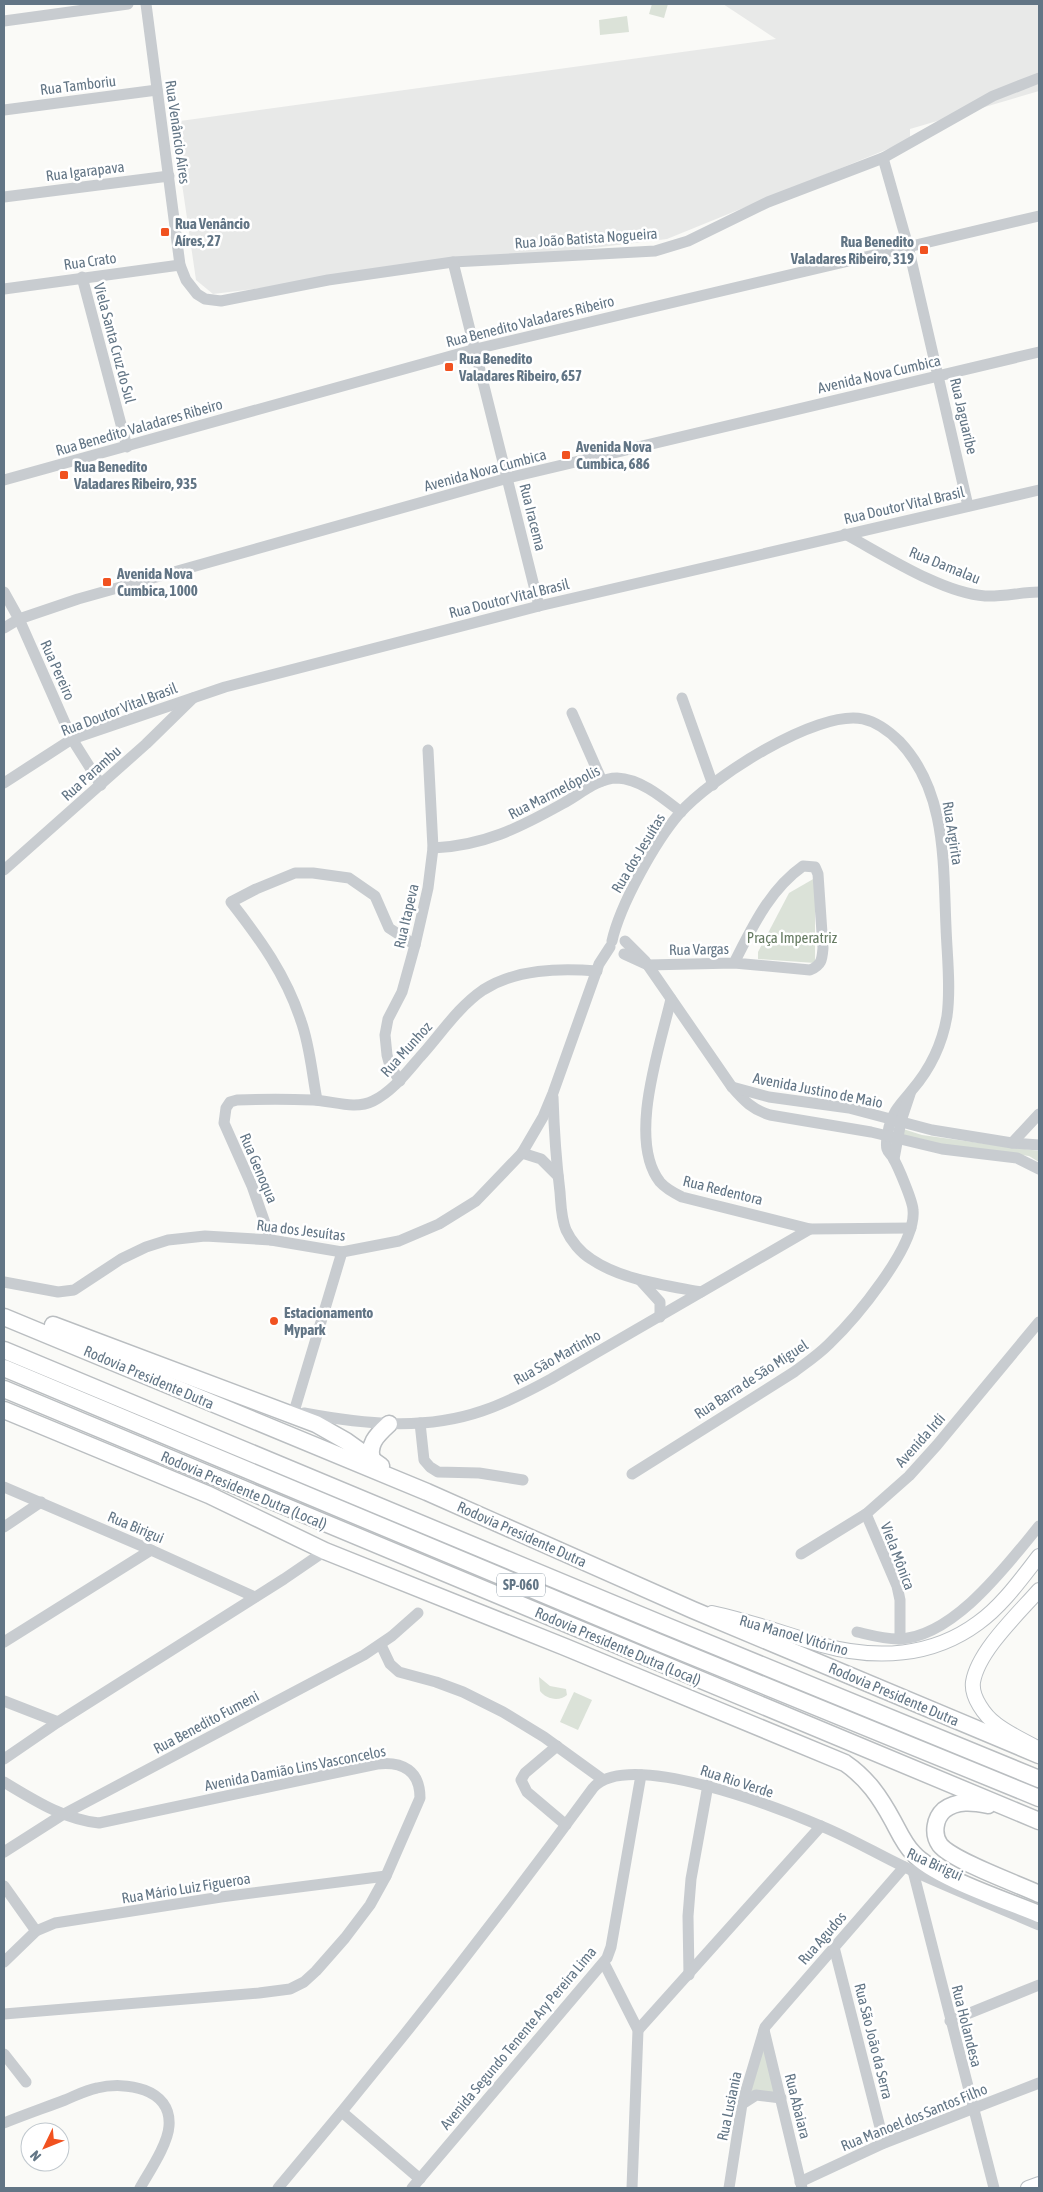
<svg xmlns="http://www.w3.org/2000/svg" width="1043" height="2192" font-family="'Asap Condensed',sans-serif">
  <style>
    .built { fill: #e8e9e8 }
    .green { fill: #dbe2d8 }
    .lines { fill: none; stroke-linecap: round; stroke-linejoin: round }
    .major-casing { stroke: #babfc3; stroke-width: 16 }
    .highway-casing { stroke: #babec1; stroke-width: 19 }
    .minor { stroke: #c8ccd0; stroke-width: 11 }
    .major { stroke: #fff; stroke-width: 14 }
    .highway { stroke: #fff; stroke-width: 16 }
    .poi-dot { fill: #f15220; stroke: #fff; stroke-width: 2 }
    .labels { text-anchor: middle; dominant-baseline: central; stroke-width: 5; stroke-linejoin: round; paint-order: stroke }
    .shield { fill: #fff; stroke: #919eaa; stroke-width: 1 }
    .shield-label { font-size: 14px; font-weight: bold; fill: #627585 }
    .street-label { font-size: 15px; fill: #627585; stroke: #fff }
    .poi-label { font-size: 15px; font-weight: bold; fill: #627585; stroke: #fff; text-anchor: start }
    .park-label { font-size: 15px; fill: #667b62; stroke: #fff }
  </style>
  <rect width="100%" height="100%" fill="#fafaf7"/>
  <polygon class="built" points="723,4 1039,4 1039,91 910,129 910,140 667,239 213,294 196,280 173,122 776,39"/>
  <g class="green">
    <polygon points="652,4 668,4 664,18 649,14"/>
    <polygon points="627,16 629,32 600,35 599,20"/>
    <polygon points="815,878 815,963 758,959 758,952 789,893"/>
    <polygon points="903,1129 922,1135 1039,1151 1039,1162 1029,1156 921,1142 900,1135"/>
    <path d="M539,1677L550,1686L566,1689L567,1695C559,1702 546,1699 540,1691Z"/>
    <polygon points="574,1692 592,1700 578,1730 560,1722"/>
    <path d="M764,2046L777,2097C765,2091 759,2087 747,2097Z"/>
  </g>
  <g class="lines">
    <g class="major-casing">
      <g id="major">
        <path d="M1039,1590C1019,1613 978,1651 973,1682C971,1697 985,1716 996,1724C1009,1734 1025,1741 1039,1749"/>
        <path d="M712,1613C750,1621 785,1634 822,1645C876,1660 932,1657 978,1623C1002,1606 1021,1579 1039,1556"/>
        <polyline points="1028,2188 1039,2184"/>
      </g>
    </g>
    <g class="highway-casing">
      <g id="highway">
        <polyline points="4,1317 427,1492 693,1610 1039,1755"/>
        <polyline points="53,1325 316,1424 346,1441 381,1466"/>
        <polyline points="4,1350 664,1625 1039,1779"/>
        <polyline points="4,1368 655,1641 1039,1798"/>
        <polyline points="4,1389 1039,1821"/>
        <path d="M4,1410L209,1495L325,1551L565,1647L845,1763C867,1778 880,1797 893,1821C899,1832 904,1844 913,1853C934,1877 1008,1901 1039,1914"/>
        <path d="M373,1462C366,1445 377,1435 389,1424"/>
        <path d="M988,1805C973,1802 957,1800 944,1810C935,1818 932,1834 940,1845C953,1861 1018,1884 1039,1894"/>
      </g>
    </g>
    <g class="minor">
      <polyline points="146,4 180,265 186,280 197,294 205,299 221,301 328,280 453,262 655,251 688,241 768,202 883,158 993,96 1039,78"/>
      <polyline points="4,21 128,4"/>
      <polyline points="4,110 157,90"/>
      <polyline points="883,158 908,246 968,506"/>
      <polyline points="4,197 169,176"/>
      <polyline points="453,262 539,606"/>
      <polyline points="82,277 127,447"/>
      <polyline points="4,289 180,265"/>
      <polyline points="4,480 476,349 1039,216"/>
      <path d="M845,534C884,555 942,593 985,596C1003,597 1022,592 1039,592"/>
      <polyline points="4,592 19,619 72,739 101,785"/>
      <polyline points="4,628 19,619 78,599 508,478 1039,352"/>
      <polyline points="682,698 713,785"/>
      <polyline points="572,713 602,781"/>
      <polyline points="4,783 72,739 225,687 539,606 1039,490"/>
      <path d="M433,848C483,846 519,828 562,804C579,795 598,778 617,778C641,779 663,798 681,812"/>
      <polyline points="4,870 146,744 193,698"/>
      <path d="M612,941C620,905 655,842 679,814C709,779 817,709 863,719C877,722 890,732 900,742C947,792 943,863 946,927C947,956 951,987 947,1016C942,1045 931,1068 912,1090C902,1103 893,1110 889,1127C888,1133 885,1143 887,1149C888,1153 892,1155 893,1158C898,1166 913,1202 913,1210C917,1246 854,1320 829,1344C818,1355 806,1363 794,1372L632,1474"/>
      <path d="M625,941L645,961L732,1087C744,1101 753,1110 770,1115L871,1132L942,1149L1017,1158L1039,1169"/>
      <path d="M624,954L648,965L734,963L810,970C822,965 822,959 823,948L818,874L815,867L803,866C769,890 752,928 734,963"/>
      <path d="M671,999C660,1047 627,1140 660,1182C666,1189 674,1193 682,1197L810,1229L911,1228"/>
      <polyline points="400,1081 390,1066 387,1055 385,1035 388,1019 402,992 415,945 428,888 433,848 428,750"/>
      <polyline points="732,1087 769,1097 849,1108 932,1130 1012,1143 1039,1145"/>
      <path d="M553,1097C554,1129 556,1160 560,1192C561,1205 561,1218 566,1230C571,1241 581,1253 591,1259C622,1280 664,1285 701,1292"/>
      <path d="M317,1100C312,1074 310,1046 301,1021C286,975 260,939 231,902L256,889L295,873H313L349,878L375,896L389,928L415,945"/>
      <polyline points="1012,1143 1039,1114"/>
      <polyline points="522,1153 541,1159 558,1176"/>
      <polyline points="894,1159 901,1121 910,1094"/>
      <path d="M271,1240L252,1186L224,1123L226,1108L230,1102L237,1100C263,1099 288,1099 313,1100C333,1101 355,1110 373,1101C393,1091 407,1072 420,1057C440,1035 458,1007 483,990C516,969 559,968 597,971"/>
      <polyline points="640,1280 660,1302 660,1317"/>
      <polyline points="4,1282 58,1292 74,1290 121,1259 146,1247 168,1240 205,1236 271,1240 342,1252 399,1241 439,1224 476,1201 522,1153 543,1117 553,1093 599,964 610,947"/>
      <path d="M304,1413C363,1424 424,1431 482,1411C506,1403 529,1391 551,1379L810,1229"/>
      <polyline points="293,1415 342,1252"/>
      <polyline points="420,1423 424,1460 430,1467 438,1472 479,1473 523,1480"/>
      <polyline points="4,1487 151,1550 255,1597"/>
      <polyline points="866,1514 897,1586 900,1600 900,1639"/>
      <polyline points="4,1527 41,1502"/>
      <polyline points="801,1554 866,1514 909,1476 937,1445 1039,1322"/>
      <path d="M857,1632C870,1635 884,1639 898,1639C953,1638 1007,1565 1039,1526"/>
      <polyline points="4,1642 151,1550"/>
      <polyline points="381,1645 390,1664 399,1672 436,1682 463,1692 503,1712 544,1737 602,1779"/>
      <polyline points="4,1701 58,1722"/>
      <polyline points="557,1746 525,1773 521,1780 527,1792 566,1825"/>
      <polyline points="4,1759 58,1722 284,1579 325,1551"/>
      <path d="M4,1782C34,1800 63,1819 99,1823L377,1764C403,1761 420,1771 420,1798L386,1876L370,1905L345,1938L316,1971L304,1982L290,1989L259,1993L4,2014"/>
      <polyline points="4,1852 62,1815 364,1655 392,1636 418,1613"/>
      <polyline points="913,1871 994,2188"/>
      <polyline points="4,1886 36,1931"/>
      <polyline points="834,1947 884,2143"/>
      <polyline points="4,1962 36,1931 55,1923 221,1897 386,1876"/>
      <polyline points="604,1963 638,2030 632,2188"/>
      <polyline points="689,1975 688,1916 691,1879 708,1785"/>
      <polyline points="950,2021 1039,1985"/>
      <polyline points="638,2030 821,1826"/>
      <polyline points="764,2030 802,2188"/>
      <polyline points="4,2054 26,2082"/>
      <polyline points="742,2104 756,2095 781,2098"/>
      <polyline points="342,2112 420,2179"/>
      <path d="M4,2123C24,2115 44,2108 65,2100C75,2096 86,2090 97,2088C125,2081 172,2088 169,2126C168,2144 149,2172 140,2188"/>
      <polyline points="800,2182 884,2143 1039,2083"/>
      <path d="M278,2188C388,2058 493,1925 593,1788C627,1748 779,1808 821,1826C853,1839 882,1857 913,1871C955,1890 997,1907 1039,1925"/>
      <polyline points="412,2188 607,1958 611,1947 641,1775"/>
      <polyline points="729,2188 742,2104 765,2027 904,1867"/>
    </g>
    <use href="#major" class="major"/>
    <use href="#highway" class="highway"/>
  </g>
  <g class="poi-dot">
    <rect x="160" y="227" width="10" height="10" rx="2.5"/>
    <rect x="919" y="245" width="10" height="10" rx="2.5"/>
    <rect x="444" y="362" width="10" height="10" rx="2.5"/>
    <rect x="561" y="450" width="10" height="10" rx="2.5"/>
    <rect x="59" y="470" width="10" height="10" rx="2.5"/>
    <rect x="102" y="577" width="10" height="10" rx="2.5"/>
    <circle cx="274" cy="1321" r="5"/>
  </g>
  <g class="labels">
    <rect class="shield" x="497" y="1573.5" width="48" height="23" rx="4"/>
    <g class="shield-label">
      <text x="521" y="1585">SP-060</text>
    </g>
    <g class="street-label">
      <text transform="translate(78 85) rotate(-7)">Rua Tamboriu</text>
      <text transform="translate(178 132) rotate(82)">Rua Venâncio Aíres</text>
      <text transform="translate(85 171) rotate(-7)">Rua Igarapava</text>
      <text transform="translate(586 238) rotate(-4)">Rua João Batista Nogueira</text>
      <text transform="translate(90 261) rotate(-8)">Rua Crato</text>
      <text transform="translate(530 321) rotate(-14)">Rua Benedito Valadares Ribeiro</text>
      <text transform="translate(115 343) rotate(75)">Viela Santa Cruz do Sul</text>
      <text transform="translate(879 374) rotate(-13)">Avenida Nova Cumbica</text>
      <text transform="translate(964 416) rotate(77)">Rua Jaguaribe</text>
      <text transform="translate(139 427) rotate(-16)">Rua Benedito Valadares Ribeiro</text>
      <text transform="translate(485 470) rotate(-15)">Avenida Nova Cumbica</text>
      <text transform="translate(904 505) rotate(-13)">Rua Doutor Vital Brasil</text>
      <text transform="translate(533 517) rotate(76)">Rua Iracema</text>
      <text transform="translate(945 565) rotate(22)">Rua Damalau</text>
      <text transform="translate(509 598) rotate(-14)">Rua Doutor Vital Brasil</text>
      <text transform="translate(58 670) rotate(66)">Rua Pereiro</text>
      <text transform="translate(119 709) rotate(-21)">Rua Doutor Vital Brasil</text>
      <text transform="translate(91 773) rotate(-42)">Rua Parambu</text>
      <text transform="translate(554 792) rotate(-27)">Rua Marmelópolis</text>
      <text transform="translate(953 833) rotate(81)">Rua Argirita</text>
      <text transform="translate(638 853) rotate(-59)">Rua dos Jesuítas</text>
      <text transform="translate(406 916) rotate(-77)">Rua Itapeva</text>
      <text transform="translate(699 949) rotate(-1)">Rua Vargas</text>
      <text transform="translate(406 1049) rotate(-48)">Rua Munhoz</text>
      <text transform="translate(818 1090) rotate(11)">Avenida Justino de Maio</text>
      <text transform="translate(259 1168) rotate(67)">Rua Genoqua</text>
      <text transform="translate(723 1190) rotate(14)">Rua Redentora</text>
      <text transform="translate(301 1230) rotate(7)">Rua dos Jesuítas</text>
      <text transform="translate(557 1357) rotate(-29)">Rua São Martinho</text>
      <text transform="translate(149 1377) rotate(23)">Rodovia Presidente Dutra</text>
      <text transform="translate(751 1379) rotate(-33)">Rua Barra de São Miguel</text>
      <text transform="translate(920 1440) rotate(-48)">Avenida Irdi</text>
      <text transform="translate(244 1490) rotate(23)">Rodovia Presidente Dutra (Local)</text>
      <text transform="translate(136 1527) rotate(23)">Rua Birigui</text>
      <text transform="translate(522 1534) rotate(24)">Rodovia Presidente Dutra</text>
      <text transform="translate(898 1556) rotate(69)">Viela Mônica</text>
      <text transform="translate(794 1635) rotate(16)">Rua Manoel Vitórino</text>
      <text transform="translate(618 1646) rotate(23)">Rodovia Presidente Dutra (Local)</text>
      <text transform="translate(894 1694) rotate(23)">Rodovia Presidente Dutra</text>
      <text transform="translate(206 1722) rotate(-28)">Rua Benedito Fumeni</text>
      <text transform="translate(295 1768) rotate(-11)">Avenida Damião Lins Vasconcelos</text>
      <text transform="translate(737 1781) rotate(18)">Rua Rio Verde</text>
      <text transform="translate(935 1864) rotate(24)">Rua Birigui</text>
      <text transform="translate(186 1888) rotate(-9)">Rua Mário Luiz Figueroa</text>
      <text transform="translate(822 1938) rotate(-49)">Rua Agudos</text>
      <text transform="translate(967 2026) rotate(76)">Rua Holandesa</text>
      <text transform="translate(518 2038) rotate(-50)">Avenida Segundo Tenente Ary Pereira Lima</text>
      <text transform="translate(874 2041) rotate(76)">Rua São João da Serra</text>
      <text transform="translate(729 2106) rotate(-78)">Rua Lusiania</text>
      <text transform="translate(798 2106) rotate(76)">Rua Abaiara</text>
      <text transform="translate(914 2117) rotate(-22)">Rua Manoel dos Santos Filho</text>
    </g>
    <g class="poi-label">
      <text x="175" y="223">Rua Venâncio<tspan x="175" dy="17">Aíres, 27</tspan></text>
      <text x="914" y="241" text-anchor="end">Rua Benedito<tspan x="914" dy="17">Valadares Ribeiro, 319</tspan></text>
      <text x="459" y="358">Rua Benedito<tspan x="459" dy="17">Valadares Ribeiro, 657</tspan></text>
      <text x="576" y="446">Avenida Nova<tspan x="576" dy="17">Cumbica, 686</tspan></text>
      <text x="74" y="466">Rua Benedito<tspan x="74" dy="17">Valadares Ribeiro, 935</tspan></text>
      <text x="117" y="573">Avenida Nova<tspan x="117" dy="17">Cumbica, 1000</tspan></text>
      <text x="284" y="1312">Estacionamento<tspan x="284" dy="17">Mypark</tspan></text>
    </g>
    <g class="park-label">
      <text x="792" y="937">Praça Imperatriz</text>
    </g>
  </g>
  <rect width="1043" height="2192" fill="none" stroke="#627585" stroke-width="10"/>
  <g transform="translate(45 2147) rotate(227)"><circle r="24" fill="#ffffff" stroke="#c0c8ce"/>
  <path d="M0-4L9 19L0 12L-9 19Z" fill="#f15220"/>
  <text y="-8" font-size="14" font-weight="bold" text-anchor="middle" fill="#627585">N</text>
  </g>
</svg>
